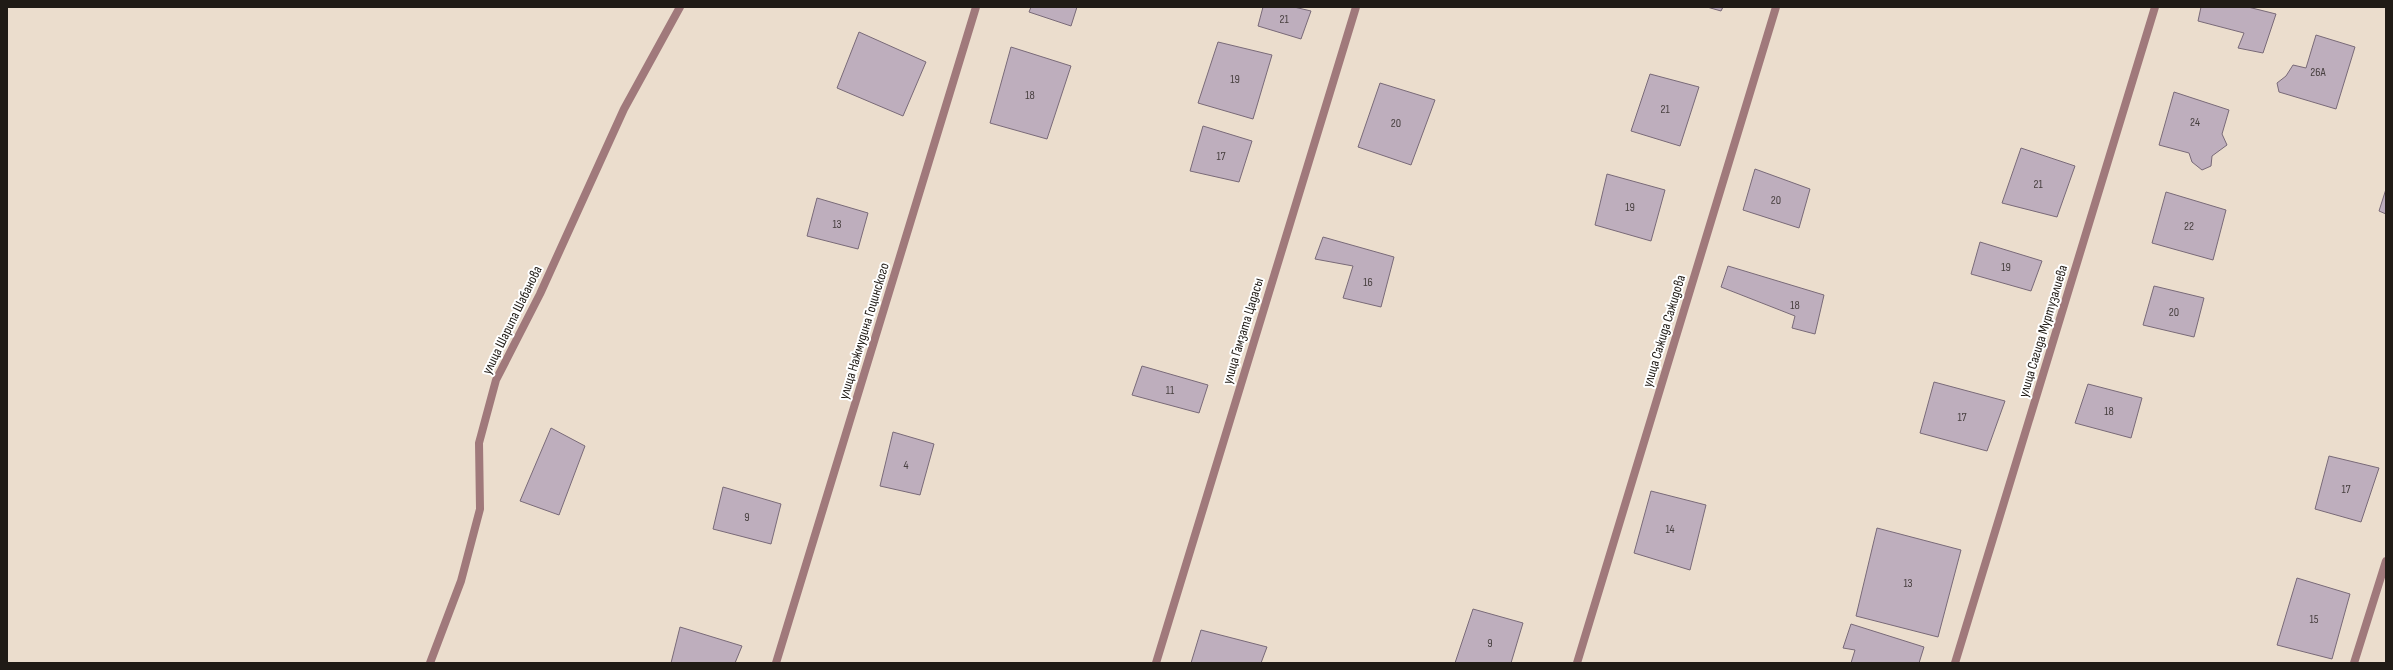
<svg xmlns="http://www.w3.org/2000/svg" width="2393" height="670" font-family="'Sofia Sans Condensed',sans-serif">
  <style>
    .building { fill: #beaebd; stroke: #796a78 }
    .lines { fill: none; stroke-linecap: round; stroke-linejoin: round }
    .street { stroke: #a0797b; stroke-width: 8 }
    .labels { text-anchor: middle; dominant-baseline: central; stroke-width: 4; stroke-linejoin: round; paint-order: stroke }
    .number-label { font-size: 12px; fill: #484040 }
    .street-label { font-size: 14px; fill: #201b16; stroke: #fff }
  </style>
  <rect width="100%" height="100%" fill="#ebddcd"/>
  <g class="building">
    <polygon points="1031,7 1077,7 1071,26 1029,12"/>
    <polygon points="1263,7 1294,7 1311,11 1301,39 1258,26"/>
    <polygon points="1707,7 1723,7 1721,11"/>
    <polygon points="2201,7 2248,7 2276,14 2263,53 2238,48 2244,33 2198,21"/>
    <polygon points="859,32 926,62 903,116 837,88"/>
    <polygon points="2316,35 2355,47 2336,109 2279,92 2277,83 2286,76 2293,65 2306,68"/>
    <polygon points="1218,42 1272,55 1253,119 1198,103"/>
    <polygon points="1011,47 1071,66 1047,139 990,123"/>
    <polygon points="1650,74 1699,87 1680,146 1631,131"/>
    <polygon points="1380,83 1435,100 1411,165 1358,147"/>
    <polygon points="2174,92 2229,110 2222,134 2227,145 2212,156 2211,166 2202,170 2192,162 2189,153 2159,145"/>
    <polygon points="1203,126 1252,141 1239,182 1190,171"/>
    <polygon points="2021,148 2075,166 2057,217 2002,203"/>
    <polygon points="1755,169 1810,189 1799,228 1743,210"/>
    <polygon points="1607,174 1665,190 1651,241 1595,225"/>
    <polygon points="2386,189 2386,214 2379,211"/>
    <polygon points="2166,192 2226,210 2213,260 2152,243"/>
    <polygon points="817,198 868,213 858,249 807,236"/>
    <polygon points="1323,237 1394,257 1381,307 1343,298 1353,266 1315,259"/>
    <polygon points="1980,242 2042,261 2031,291 1971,274"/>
    <polygon points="1728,266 1824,295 1815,334 1792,328 1795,316 1721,287"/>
    <polygon points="2154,286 2204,298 2194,337 2143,325"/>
    <polygon points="1142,366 1208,385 1199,413 1132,395"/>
    <polygon points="1934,382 2005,401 1987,451 1920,433"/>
    <polygon points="2088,384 2142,398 2131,438 2075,423"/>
    <polygon points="551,428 585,446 559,515 520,501"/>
    <polygon points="893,432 934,444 920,495 880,486"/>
    <polygon points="2329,456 2379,468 2361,522 2315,509"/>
    <polygon points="723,487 781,504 771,544 713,529"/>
    <polygon points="1651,491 1706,505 1690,570 1634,553"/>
    <polygon points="1877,528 1961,550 1938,637 1856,616"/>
    <polygon points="2297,578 2350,594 2332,659 2277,645"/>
    <polygon points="1473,609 1523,623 1511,663 1455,663"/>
    <polygon points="1851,624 1924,647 1919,663 1851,663 1855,650 1843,648"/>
    <polygon points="680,627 742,646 735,663 671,663"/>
    <polygon points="1201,630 1267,647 1261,663 1191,663"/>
  </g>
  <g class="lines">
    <g class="street">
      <polyline points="430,663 461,581 480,509 479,443 496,380 540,294 624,109 680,7"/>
      <polyline points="776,663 976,7"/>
      <polyline points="1156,663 1356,7"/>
      <polyline points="1577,663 1776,7"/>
      <polyline points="1955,663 2155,7"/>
      <polyline points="2354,663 2386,561"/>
    </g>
  </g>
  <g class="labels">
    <g class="number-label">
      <text x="1284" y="19">21</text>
      <text x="2318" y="72">26А</text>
      <text x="1235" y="79">19</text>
      <text x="1030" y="95">18</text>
      <text x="1665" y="109">21</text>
      <text x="2195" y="122">24</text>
      <text x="1396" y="123">20</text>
      <text x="1221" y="156">17</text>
      <text x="2038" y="184">21</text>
      <text x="1776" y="200">20</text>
      <text x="1630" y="207">19</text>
      <text x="837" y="224">13</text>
      <text x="2189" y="226">22</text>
      <text x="2006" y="267">19</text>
      <text x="1368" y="282">16</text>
      <text x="1795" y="305">18</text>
      <text x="2174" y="312">20</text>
      <text x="1170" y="390">11</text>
      <text x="2109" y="411">18</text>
      <text x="1962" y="417">17</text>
      <text x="906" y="465">4</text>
      <text x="2346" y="489">17</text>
      <text x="747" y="517">9</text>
      <text x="1670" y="529">14</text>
      <text x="1908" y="583">13</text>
      <text x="2314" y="619">15</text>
      <text x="1490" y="643">9</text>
    </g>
    <g class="street-label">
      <text transform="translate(512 320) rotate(-64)">улица Шарипа Шабанова</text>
      <text transform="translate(864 331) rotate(-73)">улица Нажмудина Гоцинского</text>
      <text transform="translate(1243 331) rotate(-73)">улица Гамзата Цадасы</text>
      <text transform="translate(1664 331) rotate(-73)">улица Сажида Сажидова</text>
      <text transform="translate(2043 331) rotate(-73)">улица Сагида Муртузалиева</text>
    </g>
  </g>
  <rect width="2393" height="670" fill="none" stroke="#201b16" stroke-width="16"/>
</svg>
